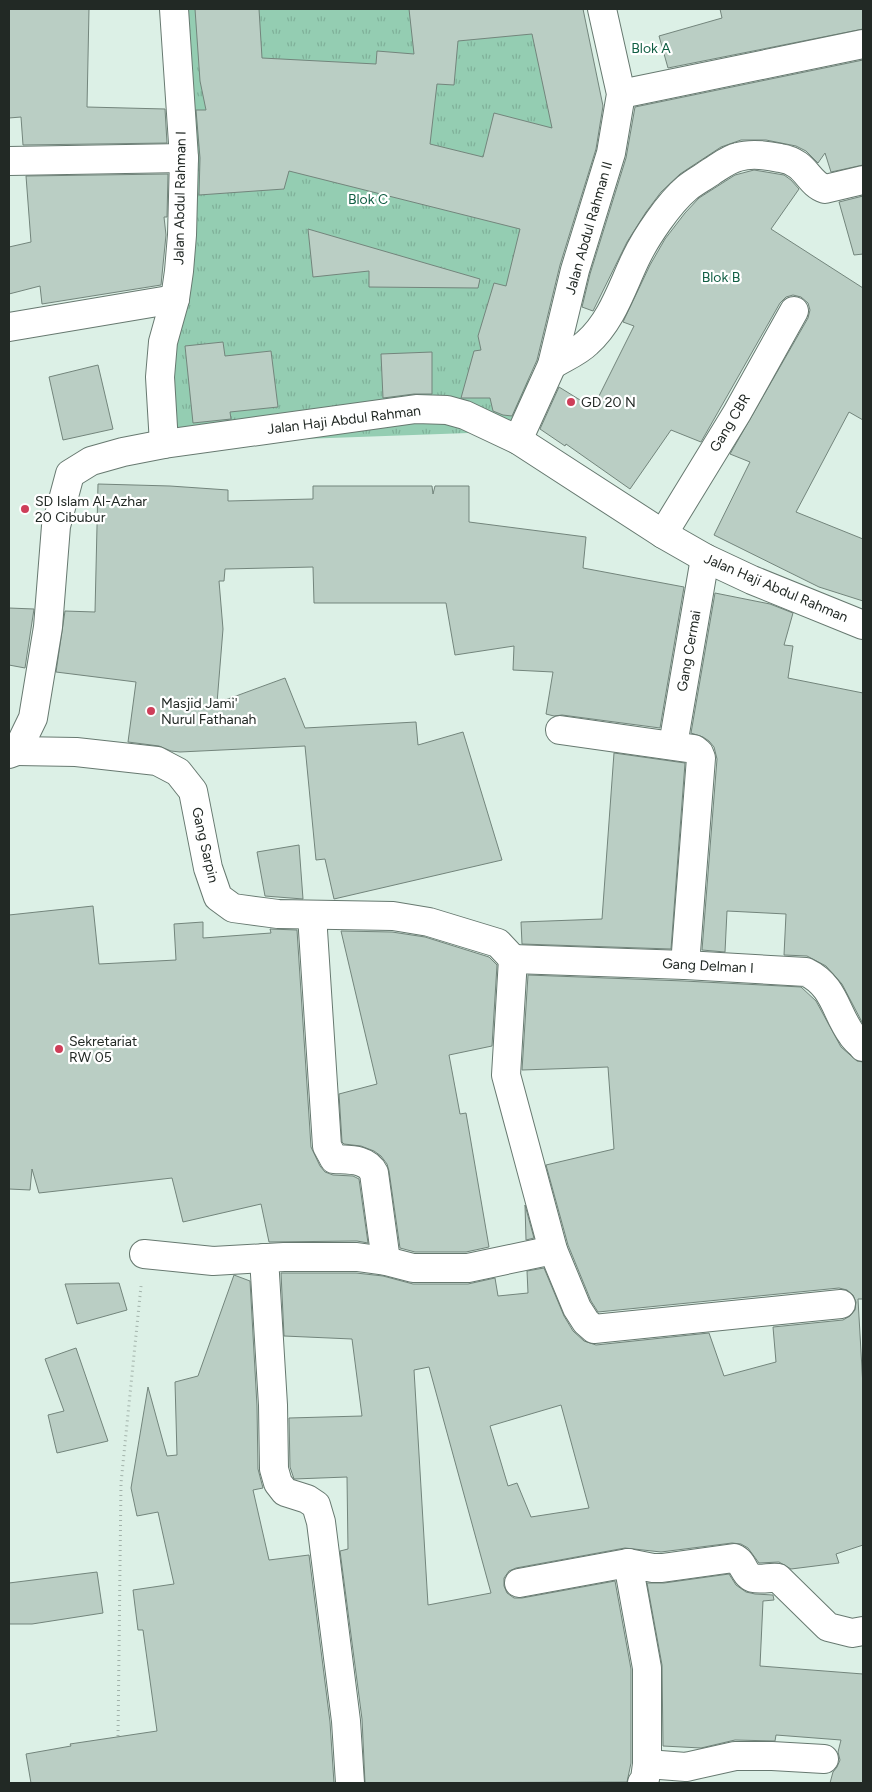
<svg xmlns="http://www.w3.org/2000/svg" width="872" height="1792" font-family="Figtree,sans-serif">
  <style>
    .park { fill: url(#park-tufts) }
    .building { fill: #bacec4; stroke: #73857c; fill-rule: evenodd }
    .lines { fill: none; stroke-linecap: round; stroke-linejoin: round }
    .minor-casing { stroke: #677970; stroke-width: 30 }
    .path { stroke: #a3b3ab; stroke-width: 3; stroke-dasharray: 1 4; stroke-linecap: butt }
    .minor { stroke: #fff; stroke-width: 28 }
    .poi-dot { fill: #ce3e59; stroke: #fff; stroke-width: 2 }
    .labels { text-anchor: middle; dominant-baseline: central; stroke-width: 4.5; stroke-linejoin: round; paint-order: stroke }
    .park-label { font-size: 14px; fill: #105e43; stroke: #fff }
    .street-label { font-size: 14px; fill: #222925; stroke: #fff }
    .poi-label { font-size: 14px; fill: #222925; stroke: #fff; text-anchor: start }
  </style>
  <defs>
    <pattern id="park-tufts" width="24" height="20" patternUnits="userSpaceOnUse" patternTransform="scale(1.25)"><rect width="24" height="20" fill="#94cdb2"/><path d="M3 7l-1-3M5 7V3M7 7l1-3M15 17l-1-3M17 17v-4M19 17l1-3" fill="none" stroke="#7fb099"/></pattern>
  </defs>
  <rect width="100%" height="100%" fill="#dcf0e6"/>
  <polygon class="park" points="174,9 584,9 521,431 164,444"/>
  <g class="building">
    <polygon points="9,9 89,9 87,107 165,109 167,143 23,145 21,117 9,118"/>
    <path d="M195,9H259L262,58L376,64L377,51L414,54L409,9H583L603,106L596,149L560,265L537,360L512,416L503,415L493,411L490,398H461L474,351L481,350L478,336L494,283L506,286L520,229L289,171L284,189L199,195L200,158L196,110H206L200,81ZM532,34L552,128L494,113L483,157L430,144L437,84L454,85L458,41Z"/>
    <polygon points="720,9 863,9 863,29 668,68 659,36 722,18"/>
    <polygon points="863,60 863,165 831,172 825,153 818,163 806,151 796,146 766,140 741,140 721,147 680,174 661,192 646,212 627,242 593,311 582,307 590,274 626,158 635,107"/>
    <polygon points="754,170 784,175 791,180 799,189 771,229 863,288 863,420 849,412 796,512 863,539 863,601 819,587 714,535 750,462 730,454 808,318 810,310 808,303 801,297 793,295 786,297 780,303 701,442 671,430 630,489 566,444 565,446 540,429 559,387 593,408 634,326 623,322 650,265 665,239 685,213 699,198 735,175"/>
    <polygon points="168,174 167,217 164,217 166,235 161,285 42,304 40,286 9,294 9,247 31,242 26,176"/>
    <polygon points="863,196 863,254 854,255 839,202"/>
    <polygon points="308,229 480,279 478,288 369,287 369,271 313,277"/>
    <polygon points="223,342 225,356 271,351 278,407 230,412 231,419 193,423 185,346"/>
    <polygon points="432,352 432,394 414,394 383,398 381,354"/>
    <polygon points="98,365 113,429 63,440 49,377"/>
    <polygon points="98,484 170,486 228,490 228,501 313,499 313,486 432,486 433,494 435,486 469,486 469,522 586,537 583,568 684,587 660,728 562,715 554,716 546,714 553,672 513,670 514,646 455,655 446,603 314,603 313,567 225,569 224,581 219,581 223,629 217,703 285,678 305,728 416,722 418,745 463,732 502,860 334,899 325,859 316,860 305,746 180,752 171,751 159,746 128,742 136,682 56,672 65,611 95,612"/>
    <polygon points="715,593 770,604 793,613 784,645 793,646 788,678 863,693 863,1024 842,984 826,966 807,956 784,955 786,914 727,911 725,952 702,950 717,759 714,747 709,741 703,737 691,733"/>
    <polygon points="9,608 34,609 25,668 9,665"/>
    <polygon points="614,753 685,763 671,949 522,944 521,922 602,919"/>
    <polygon points="299,845 303,899 265,896 257,852"/>
    <polygon points="93,906 99,964 176,960 174,924 203,922 203,938 271,933 270,929 297,930 311,1147 320,1166 325,1172 333,1175 353,1176 359,1179 368,1243 357,1241 269,1242 261,1204 183,1222 172,1178 39,1193 32,1169 30,1190 9,1189 9,915"/>
    <polygon points="341,931 392,932 425,937 489,957 497,965 492,1046 449,1055 460,1114 466,1113 489,1247 466,1252 415,1252 400,1248 389,1171 387,1164 381,1156 374,1151 361,1146 344,1144 342,1142 339,1094 377,1084"/>
    <path d="M528,975L684,981L801,987L816,1001L841,1047L857,1061L863,1062V1299H858L863,1387V1545L836,1554L839,1563L791,1569L779,1562L759,1563L748,1548L741,1544L732,1543L661,1552L625,1548L516,1568L509,1571L504,1578V1586L507,1593L514,1598H522L615,1581L631,1669V1763L627,1782L365,1783L362,1719L340,1551L348,1549L347,1477L294,1479L290,1467L289,1418L362,1416L352,1339L284,1336L281,1273H356L383,1276L413,1284H468L495,1278L498,1296L528,1293L527,1271L544,1268L564,1316L573,1331L584,1341L596,1345L709,1333L724,1376L776,1362L773,1327L843,1320L850,1316L855,1310L856,1302L853,1295L847,1290L839,1288L598,1312L591,1301L568,1245L546,1165L614,1149L608,1067L522,1070ZM429,1367L491,1593L428,1605L414,1370ZM561,1405L589,1508L531,1517L517,1483L508,1486L490,1426Z"/>
    <polygon points="525,1205 534,1238 526,1240"/>
    <polygon points="234,1275 250,1281 257,1406 258,1469 263,1488 253,1490 269,1560 309,1555 330,1722 334,1783 31,1783 26,1754 71,1746 70,1744 157,1731 143,1630 138,1630 133,1590 174,1584 158,1512 137,1516 131,1488 148,1387 167,1456 177,1455 175,1382 198,1376"/>
    <polygon points="119,1283 127,1310 77,1324 65,1284"/>
    <polygon points="76,1348 108,1441 57,1453 48,1415 64,1411 45,1359"/>
    <polygon points="97,1572 103,1613 32,1624 9,1624 9,1583"/>
    <polygon points="729,1574 736,1585 746,1592 755,1594 773,1595 774,1600 763,1601 760,1666 863,1674 863,1783 830,1783 833,1772 837,1767 840,1760 838,1752 841,1740 776,1735 775,1741 735,1740 701,1748 663,1746 662,1665 647,1583 664,1583"/>
  </g>
  <g class="lines">
    <g class="minor-casing">
      <g id="minor">
        <polyline points="621,94 863,44"/>
        <polyline points="9,161 184,158"/>
        <polyline points="9,327 175,299"/>
        <path d="M552,365C563,358 578,352 587,343C612,321 622,287 636,258C646,237 669,203 687,188C694,182 704,177 712,171C720,166 729,159 738,157C751,153 766,155 780,158C807,162 807,183 825,189L863,180"/>
        <polyline points="518,440 552,365 575,270 611,153 621,94 602,9"/>
        <polyline points="164,444 160,377 163,342 175,299 179,271 182,235 184,158 174,9"/>
        <polyline points="663,534 737,413 794,311"/>
        <polyline points="560,730 694,749 699,753 701,758 685,965"/>
        <polyline points="673,745 705,558"/>
        <polyline points="17,751 76,752 157,761 178,772 193,791 208,868 218,897 233,908 278,914 393,916 429,922 498,943 513,959"/>
        <polyline points="9,754 17,751 33,718 48,627 56,526 70,474 91,461 123,452 164,444 416,409 447,410 465,415 518,440 663,534 705,558 752,580 863,625"/>
        <path d="M312,915L327,1146L334,1159C348,1160 367,1158 374,1173L386,1261"/>
        <polyline points="513,959 506,1075 553,1250 577,1308 586,1322 594,1329 841,1304"/>
        <path d="M513,959L685,965L806,972C835,986 835,1012 852,1035C855,1040 860,1043 863,1047"/>
        <polyline points="144,1254 213,1261 284,1257 357,1257 386,1261 413,1268 468,1268 553,1250"/>
        <polyline points="264,1258 273,1405 274,1469 278,1483 285,1492 307,1499 316,1505 321,1522 346,1721 350,1783"/>
        <polyline points="519,1583 628,1563"/>
        <polyline points="647,1764 686,1767 735,1756 772,1756 824,1759"/>
        <path d="M642,1783L645,1779L647,1764V1668L628,1563L653,1568H662L734,1558C744,1562 743,1574 753,1578C761,1580 770,1577 778,1578L828,1627L852,1633L863,1631"/>
      </g>
    </g>
    <polyline class="path" points="118,1736 121,1483 141,1286"/>
    <use href="#minor" class="minor"/>
  </g>
  <g class="poi-dot">
    <circle cx="571" cy="402" r="5"/>
    <circle cx="25" cy="509" r="5"/>
    <circle cx="151" cy="711" r="5"/>
    <circle cx="59" cy="1049" r="5"/>
  </g>
  <g class="labels">
    <g class="park-label">
      <text x="651" y="48">Blok A</text>
      <text x="368" y="199">Blok C</text>
      <text x="721" y="277">Blok B</text>
    </g>
    <g class="street-label">
      <text transform="translate(180 198) rotate(-89)">Jalan Abdul Rahman I</text>
      <text transform="translate(589 228) rotate(-74)">Jalan Abdul Rahman II</text>
      <text transform="translate(344 420) rotate(-7)">Jalan Haji Abdul Rahman</text>
      <text transform="translate(730 423) rotate(-59)">Gang CBR</text>
      <text transform="translate(776 588) rotate(23)">Jalan Haji Abdul Rahman</text>
      <text transform="translate(689 651) rotate(-80)">Gang Cermai</text>
      <text transform="translate(205 845) rotate(77)">Gang Sarpin</text>
      <text transform="translate(708 966) rotate(3)">Gang Delman I</text>
    </g>
    <g class="poi-label">
      <text x="581" y="402">GD 20 N</text>
      <text x="35" y="501">SD Islam Al-Azhar<tspan x="35" dy="16">20 Cibubur</tspan></text>
      <text x="161" y="703">Masjid Jami'<tspan x="161" dy="16">Nurul Fathanah</tspan></text>
      <text x="69" y="1041">Sekretariat<tspan x="69" dy="16">RW 05</tspan></text>
    </g>
  </g>
  <rect width="872" height="1792" fill="none" stroke="#222925" stroke-width="20"/>
</svg>
